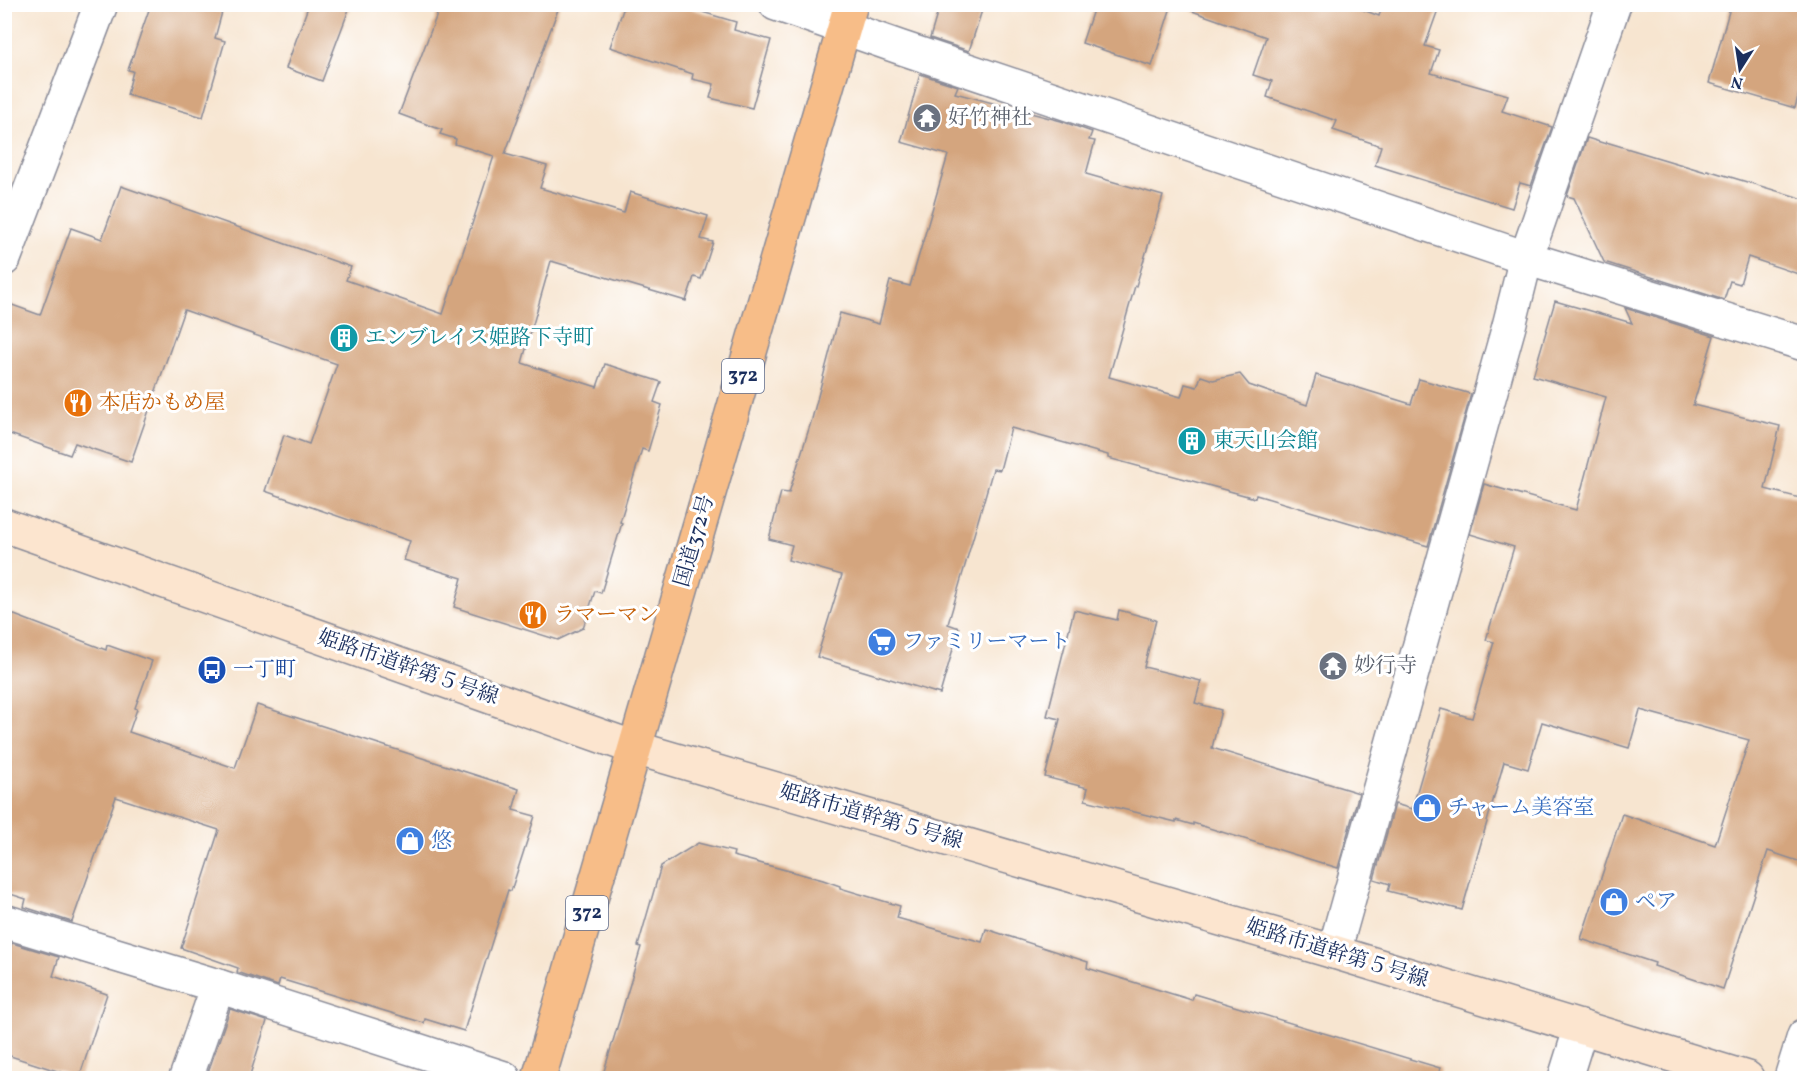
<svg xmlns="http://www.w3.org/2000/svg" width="1809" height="1083" font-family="Vollkorn,'Noto Serif JP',serif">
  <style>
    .building { fill: #d4a57e }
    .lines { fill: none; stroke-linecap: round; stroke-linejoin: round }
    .street-casing { stroke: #898a97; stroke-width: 36 }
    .secondary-casing { stroke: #898a97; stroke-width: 36 }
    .highway-casing { stroke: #898a97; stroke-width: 36 }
    .street { stroke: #fff; stroke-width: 33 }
    .secondary { stroke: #fce5cf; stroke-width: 33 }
    .highway { stroke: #f7bd88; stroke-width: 33 }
    .labels { text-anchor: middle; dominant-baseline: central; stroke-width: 6; stroke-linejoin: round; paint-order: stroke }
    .shield { fill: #fff; stroke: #5f6d8e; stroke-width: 1.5 }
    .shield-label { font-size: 20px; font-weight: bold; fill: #1b2f5e }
    .worship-label { font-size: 21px; fill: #5b616d; stroke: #fff; text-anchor: start }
    .culture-label { font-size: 21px; fill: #0d838f; stroke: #fff; text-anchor: start }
    .food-label { font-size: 21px; fill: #c56008; stroke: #fff; text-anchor: start }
    .street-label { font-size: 21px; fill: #1b2f5e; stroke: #fff }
    .shop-label { font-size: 21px; fill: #366cbe; stroke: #fff; text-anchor: start }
    .transit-label { font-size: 21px; fill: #164399; stroke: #fff; text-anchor: start }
  </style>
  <rect width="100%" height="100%" fill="#fff"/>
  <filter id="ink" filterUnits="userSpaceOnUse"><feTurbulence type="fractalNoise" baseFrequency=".0167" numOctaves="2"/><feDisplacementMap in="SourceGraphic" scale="12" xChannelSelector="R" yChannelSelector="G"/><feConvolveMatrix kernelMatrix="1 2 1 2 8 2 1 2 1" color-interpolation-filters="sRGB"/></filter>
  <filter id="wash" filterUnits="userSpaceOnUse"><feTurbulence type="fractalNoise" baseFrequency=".008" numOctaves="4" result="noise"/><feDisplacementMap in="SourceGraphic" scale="24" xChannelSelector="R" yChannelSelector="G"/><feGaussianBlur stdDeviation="1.35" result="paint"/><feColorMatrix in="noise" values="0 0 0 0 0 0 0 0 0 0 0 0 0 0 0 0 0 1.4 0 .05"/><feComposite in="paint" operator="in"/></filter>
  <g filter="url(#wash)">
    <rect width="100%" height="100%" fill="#f7e5d0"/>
    <g id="blocks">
      <g class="building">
        <polygon points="151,4 195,4 222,12 215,38 225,41 203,117 127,95 133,71 128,70"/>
        <polygon points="309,4 351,4 322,81 286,68"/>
        <polygon points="441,4 560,4 505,154 547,166 540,188 624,213 630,192 708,216 701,239 713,242 701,279 694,277 686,301 551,261 522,363 597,387 605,364 661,382 654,402 662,405 648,451 642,449 620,522 622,523 601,593 595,591 583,628 558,640 454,607 462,578 404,560 410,541 265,491 284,435 309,444 337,364 184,310 131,462 75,443 70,455 4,432 4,302 40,315 71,228 102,239 121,186 351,267 346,280 443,314 494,156 455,144 456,139 440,134 442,130 399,114"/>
        <polygon points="625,4 675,4 736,22 734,30 771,40 752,108 710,98 714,84 692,79 693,74 610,47"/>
        <polygon points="940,4 984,4 969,51 930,38"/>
        <polygon points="1095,4 1172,4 1152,66 1082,43"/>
        <polygon points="1193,4 1348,4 1379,16 1383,4 1440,4 1425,46 1439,50 1431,73 1508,95 1502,111 1552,127 1531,186 1520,183 1512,208 1375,165 1381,146 1333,130 1337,121 1267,97 1272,81 1253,75 1266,37 1192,11"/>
        <polygon points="1731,4 1804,4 1804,74 1795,108 1709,83"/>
        <polygon points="920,74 958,86 955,93 1061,121 1092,132 1089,140 1095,141 1086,174 1163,196 1136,286 1135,286 1109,377 1181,397 1185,384 1197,387 1201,376 1213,380 1240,374 1249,385 1307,405 1316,375 1411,404 1419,379 1471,394 1428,546 1256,495 1255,498 1108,458 1108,455 1011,428 1000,470 993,469 948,624 959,628 940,694 817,657 842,575 788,560 792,545 769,539 781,492 789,493 812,419 840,313 879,324 890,281 910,286 948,155 901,142"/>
        <polygon points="1587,138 1606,144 1606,142 1706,172 1707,170 1804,199 1804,276 1748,257 1740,284 1730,281 1724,300 1604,262 1574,198 1567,196"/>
        <polygon points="1555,301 1632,323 1625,308 1714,336 1693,405 1780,426 1765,489 1804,499 1804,863 1768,851 1723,989 1654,966 1655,963 1581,939 1622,814 1715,845 1749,740 1640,710 1629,748 1542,722 1528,769 1504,762 1462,910 1388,891 1390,884 1374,879 1395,804 1412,809 1441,709 1472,718 1494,642 1486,640 1514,547 1470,534 1484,484 1576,510 1606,397 1533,376"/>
        <polygon points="1074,610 1117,620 1119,610 1156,620 1144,667 1201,681 1195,703 1221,710 1212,748 1359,793 1338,868 1193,823 1193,825 1176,820 1176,822 1085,800 1088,788 1045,777 1060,719 1047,716"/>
        <polygon points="4,611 106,650 107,645 152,661 135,708 137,709 129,732 235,768 257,705 519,789 513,810 535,816 511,891 508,890 464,1031 425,1019 424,1023 280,979 278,986 237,972 238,968 181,948 219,830 116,797 72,922 24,907 26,899 4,892"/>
        <polygon points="698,843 734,852 733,856 823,880 840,886 840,888 900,906 897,918 982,942 986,929 1088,962 1087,968 1192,1000 1194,994 1440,1068 1438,1078 602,1078 641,947 638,946 661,866"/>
        <polygon points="12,943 59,957 53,976 107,994 79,1078 4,1054 4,964"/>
        <polygon points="230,1009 267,1021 249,1078 206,1078"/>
      </g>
    </g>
  </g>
  <g filter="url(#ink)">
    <use href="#blocks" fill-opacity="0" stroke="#898a97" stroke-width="1.5"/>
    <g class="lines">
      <g class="street-casing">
        <g id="street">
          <polyline points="776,4 899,47 1526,258 1804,344"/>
          <polyline points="4,259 101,4"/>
          <polyline points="4,921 218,986 504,1078"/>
          <polyline points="1334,952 1509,326 1526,258 1614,4"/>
          <polyline points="186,1078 218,986"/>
          <polyline points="1565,1078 1581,1027"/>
          <polyline points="1791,1078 1804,1036"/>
        </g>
      </g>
      <g class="secondary-casing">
        <polyline id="secondary" points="4,525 635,748 1334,952 1747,1078"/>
      </g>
      <g class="highway-casing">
        <polyline id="highway" points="539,1078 851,4"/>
      </g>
      <use href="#street" class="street"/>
      <use href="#secondary" class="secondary"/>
      <use href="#highway" class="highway"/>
    </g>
  </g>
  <defs>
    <g id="temple-disc" transform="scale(1.5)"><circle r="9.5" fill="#6b7280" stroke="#fff"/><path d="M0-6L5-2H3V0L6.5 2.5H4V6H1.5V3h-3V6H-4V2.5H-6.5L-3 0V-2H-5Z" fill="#fff"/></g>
    <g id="building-disc" transform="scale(1.5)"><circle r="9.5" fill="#0f9aa8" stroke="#fff"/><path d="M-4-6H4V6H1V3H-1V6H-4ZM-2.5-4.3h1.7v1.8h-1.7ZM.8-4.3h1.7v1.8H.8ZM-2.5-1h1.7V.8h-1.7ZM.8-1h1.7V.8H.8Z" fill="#fff"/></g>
    <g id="restaurant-disc" transform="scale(1.5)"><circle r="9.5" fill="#e8710a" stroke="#fff"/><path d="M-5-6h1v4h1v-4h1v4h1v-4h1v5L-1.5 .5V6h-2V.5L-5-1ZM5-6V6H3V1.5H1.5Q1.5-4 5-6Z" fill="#fff"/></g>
    <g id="supermarket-disc" transform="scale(1.5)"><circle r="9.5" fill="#3f7fe0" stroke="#fff"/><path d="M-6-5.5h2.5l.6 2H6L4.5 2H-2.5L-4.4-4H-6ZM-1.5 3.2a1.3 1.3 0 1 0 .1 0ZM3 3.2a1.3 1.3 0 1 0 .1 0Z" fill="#fff"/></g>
    <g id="bus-disc" transform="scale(1.5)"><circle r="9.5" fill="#1a4fb4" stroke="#fff"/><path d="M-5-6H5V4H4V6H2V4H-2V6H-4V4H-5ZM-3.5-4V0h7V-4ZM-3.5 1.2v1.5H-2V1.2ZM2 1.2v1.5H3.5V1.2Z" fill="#fff"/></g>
    <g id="shop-disc" transform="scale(1.5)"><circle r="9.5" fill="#3f7fe0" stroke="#fff"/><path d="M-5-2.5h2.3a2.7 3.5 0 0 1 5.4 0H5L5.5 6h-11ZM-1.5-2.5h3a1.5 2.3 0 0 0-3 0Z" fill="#fff"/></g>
  </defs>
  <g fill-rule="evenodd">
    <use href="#temple-disc" x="927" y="118"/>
    <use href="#building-disc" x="344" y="338"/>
    <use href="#restaurant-disc" x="78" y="403"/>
    <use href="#building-disc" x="1192" y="441"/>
    <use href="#restaurant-disc" x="533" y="615"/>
    <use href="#supermarket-disc" x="882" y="642"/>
    <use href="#temple-disc" x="1333" y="666"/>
    <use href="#bus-disc" x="212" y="670"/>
    <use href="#shop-disc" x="1427" y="808"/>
    <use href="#shop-disc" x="410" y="841"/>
    <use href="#shop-disc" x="1614" y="902"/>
  </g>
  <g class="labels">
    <g class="shield">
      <rect x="722" y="359" width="42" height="34" rx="4.5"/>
      <rect x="566" y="896" width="42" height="34" rx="4.5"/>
    </g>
    <g class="shield-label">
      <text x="743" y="376">372</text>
      <text x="587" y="913">372</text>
    </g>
    <g class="worship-label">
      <text x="948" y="118">好竹神社</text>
      <text x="1354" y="666">妙行寺</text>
    </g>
    <g class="culture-label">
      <text x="365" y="338">エンブレイス姫路下寺町</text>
      <text x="1213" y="441">東天山会館</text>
    </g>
    <g class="food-label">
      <text x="99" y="403">本店かもめ屋</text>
      <text x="554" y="615">ラマーマン</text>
    </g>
    <g class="street-label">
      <text transform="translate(695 541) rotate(-74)">国道372号</text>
      <text transform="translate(408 668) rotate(19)">姫路市道幹第５号線</text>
      <text transform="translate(871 817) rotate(16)">姫路市道幹第５号線</text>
      <text transform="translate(1337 954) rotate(17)">姫路市道幹第５号線</text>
    </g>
    <g class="shop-label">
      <text x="903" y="642">ファミリーマート</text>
      <text x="1448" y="808">チャーム美容室</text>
      <text x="431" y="841">悠</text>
      <text x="1635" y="902">ペア</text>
    </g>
    <g class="transit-label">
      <text x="233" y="670">一丁町</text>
    </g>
  </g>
  <rect width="1809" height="1083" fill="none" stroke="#fff" stroke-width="24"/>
  <g transform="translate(1740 69) rotate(192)" stroke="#ffffff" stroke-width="4.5" paint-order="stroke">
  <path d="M0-4.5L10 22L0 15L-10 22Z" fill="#1b2f5e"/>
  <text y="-9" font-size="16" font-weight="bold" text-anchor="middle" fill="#1b2f5e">N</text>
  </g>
</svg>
